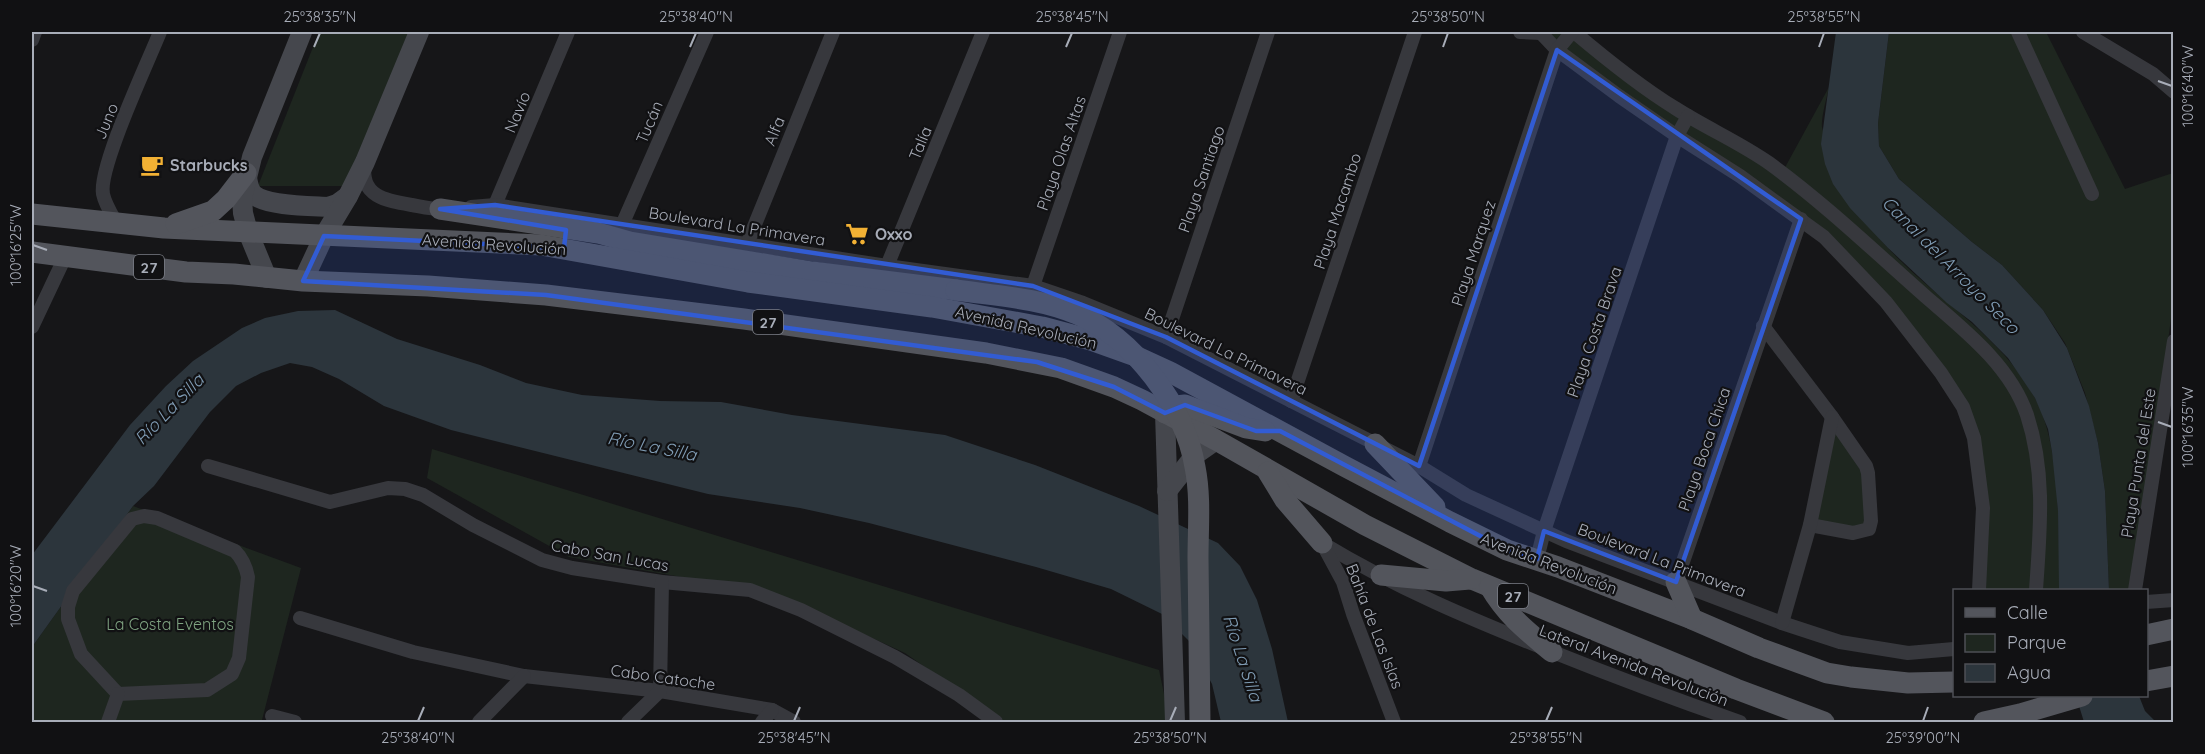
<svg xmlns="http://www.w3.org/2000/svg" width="2205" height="754" font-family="Quicksand,sans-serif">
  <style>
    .green { fill: #1e261f }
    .water { fill: #2c353c }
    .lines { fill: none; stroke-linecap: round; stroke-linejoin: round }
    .minor { stroke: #37383d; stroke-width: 14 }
    .secondary { stroke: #45474d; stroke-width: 20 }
    .primary { stroke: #53555c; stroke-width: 21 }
    .primary-bridge { stroke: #53555c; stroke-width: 21 }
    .marked { fill: #325cd3; fill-opacity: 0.2; stroke: #325cd3; stroke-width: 4.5; stroke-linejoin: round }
    .ticks { fill: none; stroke: #a8adb8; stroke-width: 2 }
    .labels { text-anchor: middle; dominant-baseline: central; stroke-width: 4.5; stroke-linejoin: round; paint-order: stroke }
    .shield { fill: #111113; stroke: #7b7e86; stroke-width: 1.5 }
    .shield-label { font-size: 15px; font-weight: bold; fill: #a8adb8 }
    .street-label { font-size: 16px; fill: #a8adb8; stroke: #111113 }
    .poi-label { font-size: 16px; font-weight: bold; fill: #a8adb8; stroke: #111113; text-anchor: start }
    .park-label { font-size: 16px; fill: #7fa381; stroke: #111113 }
    .water-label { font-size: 18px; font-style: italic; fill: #7f9bb3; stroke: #111113 }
    .neatline { fill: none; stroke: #a8adb8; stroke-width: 2 }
    .ticks-label { font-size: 15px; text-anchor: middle; fill: #a8adb8 }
  </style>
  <rect width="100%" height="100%" fill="#161618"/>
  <g class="green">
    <polygon points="319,32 414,32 351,186 258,186"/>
    <path d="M1540,32H1574L1645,88L1782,173L1829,87C1827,97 1821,117 1822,127C1824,136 1843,170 1848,180C1857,197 1864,218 1875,233C1923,293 1998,329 2035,398C2062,448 2058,534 2060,590H1979L1983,508L1963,407L1824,237Z"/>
    <polygon points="1889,32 2046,32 2125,189 2173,173 2173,303 2152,465 2139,590 2109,590 2105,491 2098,443 2085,393 2065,343 2043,310 2002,265 1972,242 1899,179 1879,146 1878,123"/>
    <polygon points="1832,417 1866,466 1869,529 1810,525"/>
    <polygon points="432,449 1159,670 1170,722 1003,722 905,653 776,594 569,557 427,478"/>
    <polygon points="133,506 301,568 262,720 268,722 32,722 32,647"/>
  </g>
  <g class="water">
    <polygon points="1836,32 1889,32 1878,123 1879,146 1899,179 1972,242 2002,265 2043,310 2067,348 2089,406 2098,443 2105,491 2109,590 2059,590 2058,511 2052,452 2048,429 2035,398 2008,358 1972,322 1947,303 1888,248 1850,208 1833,184 1825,164 1821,144"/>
    <polygon points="335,310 397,339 480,365 526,383 582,395 660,401 721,402 792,415 945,435 1035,465 1139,506 1218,543 1240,566 1257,600 1272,649 1288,722 1221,722 1212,684 1190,642 1162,614 1111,589 1036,567 869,523 800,508 708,494 451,430 384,406 339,379 312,367 290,363 261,373 236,386 210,412 154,486 133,506 32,647 32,555 130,425 166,386 193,361 242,328 265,318 298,311"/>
    <polygon points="2076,696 2139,696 2145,711 2156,722 2084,722"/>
  </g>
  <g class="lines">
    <g class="minor">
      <polyline points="1520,32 1541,33"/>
      <polyline points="1540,32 1557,50 1619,96 1677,136 1740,176 1824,237 1886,302 1941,373 1963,407 1974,438 1983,508 1979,590"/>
      <path d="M1574,32C1606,59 1639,86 1675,108C1706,128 1739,142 1769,163C1824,203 1874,251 1925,296C1963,329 2010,365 2027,415C2046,473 2040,531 2036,590"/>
      <polyline points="2018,32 2092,194"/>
      <polyline points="2083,32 2153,74 2174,92"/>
      <polyline points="32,40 35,32"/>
      <path d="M365,164C359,197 388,201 412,205C423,207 435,210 446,209"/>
      <polyline points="495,205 568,32"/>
      <polyline points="471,207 495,205 887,266 1033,286 1083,303 1166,337 1419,466 1466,495 1566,541 1782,623 1840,642 1908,653 1954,649"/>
      <path d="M117,224C112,215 105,204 103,194C98,168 148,62 160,32"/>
      <polyline points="622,225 707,32"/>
      <polyline points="747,244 833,32"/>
      <polyline points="887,266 983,32"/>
      <polyline points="1033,286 1120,32"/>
      <polyline points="1763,326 1832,417 1866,466 1868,473 1871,521 1869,529 1853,533 1810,525"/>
      <polyline points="32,327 65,257"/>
      <polyline points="1166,337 1268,32"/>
      <polyline points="1291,401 1415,32"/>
      <polyline points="208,466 330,502 388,488 405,489 423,495 473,525 542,560 572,568 662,582 750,590 801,610 895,657 959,695 996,722"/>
      <polyline points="1419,466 1557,50 1572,32"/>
      <path d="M144,516L157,518L235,551C242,558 246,567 248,577L239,658L232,674L207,690L118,694L81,654L68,619V607L73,591L132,519Z"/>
      <path d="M1322,543C1396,588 1473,620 1553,652C1615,677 1677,700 1740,722"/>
      <polyline points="1323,545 1343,582 1353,614 1394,722"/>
      <polyline points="1537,559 1544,531 1677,136 1688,116"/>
      <polyline points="1676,582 1801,219"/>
      <polyline points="2135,590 2174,341"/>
      <polyline points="2146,602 2174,600"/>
      <polyline points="300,618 413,652 524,676 660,691 772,710 794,722"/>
      <polyline points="1782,623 1810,525 1832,417"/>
      <polyline points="272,716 295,722"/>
      <polyline points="108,722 118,694"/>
      <polyline points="479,722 524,676"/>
      <polyline points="628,722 660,691 662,582"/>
      <polyline points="762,722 772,710"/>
    </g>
    <g class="secondary">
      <path d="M246,173C248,181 248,190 254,195C267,206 311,206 328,207L337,204L348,196"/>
      <polyline points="267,278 248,232 243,213 242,198 252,157 302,32"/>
      <polyline points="303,281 324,236 348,196 365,162 419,32"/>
      <polyline points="1165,413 1175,722"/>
      <polyline points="1167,491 1196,454 1216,440"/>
    </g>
    <g class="primary">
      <polyline points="440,209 598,233 630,242 812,272 956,290"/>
      <polyline points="32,214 164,228 541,245 748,282 932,307 1042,327 1091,340 1133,355 1170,372 1344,466 1450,522 1507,550 1558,567 1692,619 1759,648 1827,673 1851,677 1908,683 1954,682"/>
      <polyline points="176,224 213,211 226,199 246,173"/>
      <polyline points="32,252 186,272 234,274 303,281 428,286 546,295 744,319 986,353 1061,368 1114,387 1142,400 1216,440 1365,525 1472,579 1736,689 1824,722"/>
      <polyline points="1165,413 1176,406 1185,405 1246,428 1265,431"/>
      <polyline points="1375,444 1435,507"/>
      <polyline points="1268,472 1285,500 1322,543"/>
      <polyline points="1381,575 1446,581 1470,579"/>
      <polyline points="1676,582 1692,619"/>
      <path d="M1490,587C1507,616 1527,631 1552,652"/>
      <polyline points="2146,635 2174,629"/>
      <polyline points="2146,681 2174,676"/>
      <polyline points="1984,722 2020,714 2082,696"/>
    </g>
    <path class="primary-bridge" d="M956,290C997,296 1039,298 1077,314C1134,338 1185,407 1195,467C1201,497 1198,528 1198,558C1199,613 1199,668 1200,722"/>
  </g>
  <path class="marked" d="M1557,50L1801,219L1676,582L1544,531L1537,559L1507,550L1280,431H1256L1185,405L1165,413L1114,387L1037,362L546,295L303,281L324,236L564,248L566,230L440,209L495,205L1033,286L1166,337L1419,466Z"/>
  <path class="ticks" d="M314,47L320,33M690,47L696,33M1066,47L1072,33M1443,47L1448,33M1819,47L1824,33M2158,81L2172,86M33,245L47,250M2158,422L2172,427M33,586L47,591M418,721L424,707M794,721L800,707M1170,721L1176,707M1546,721L1552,707M1923,721L1928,707"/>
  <defs>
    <g id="cafe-bare" transform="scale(1.8)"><path d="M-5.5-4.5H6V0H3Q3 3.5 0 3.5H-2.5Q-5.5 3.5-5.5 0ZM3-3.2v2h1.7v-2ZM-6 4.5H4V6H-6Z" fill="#f2b134" stroke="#111113" stroke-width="2.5" paint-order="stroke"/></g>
    <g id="supermarket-bare" transform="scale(1.8)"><path d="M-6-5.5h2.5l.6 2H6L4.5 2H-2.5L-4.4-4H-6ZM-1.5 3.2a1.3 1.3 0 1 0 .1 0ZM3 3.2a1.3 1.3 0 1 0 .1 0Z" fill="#f2b134" stroke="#111113" stroke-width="2.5" paint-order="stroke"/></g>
  </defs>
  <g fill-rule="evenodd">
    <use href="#cafe-bare" x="152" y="165"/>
    <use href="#supermarket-bare" x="857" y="234"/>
  </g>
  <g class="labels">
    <g class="shield">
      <rect x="134" y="255" width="30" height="24" rx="4.5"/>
      <rect x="753" y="310" width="30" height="24" rx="4.5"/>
      <rect x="1498" y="584" width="30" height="24" rx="4.5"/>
    </g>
    <g class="shield-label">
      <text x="149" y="267">27</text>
      <text x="768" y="322">27</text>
      <text x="1513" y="596">27</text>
    </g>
    <g class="street-label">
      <text transform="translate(517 112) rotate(-67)">Navío</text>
      <text transform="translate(106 121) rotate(-68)">Juno</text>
      <text transform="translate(649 122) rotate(-67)">Tucán</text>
      <text transform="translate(774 131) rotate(-68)">Alfa</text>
      <text transform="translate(920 143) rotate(-68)">Talía</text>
      <text transform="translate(1061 153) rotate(-71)">Playa Olas Altas</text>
      <text transform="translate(1201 179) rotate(-71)">Playa Santiago</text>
      <text transform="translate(1337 211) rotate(-72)">Playa Macambo</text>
      <text transform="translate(737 226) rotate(9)">Boulevard La Primavera</text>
      <text transform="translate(494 244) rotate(4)">Avenida Revolución</text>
      <text transform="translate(1473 253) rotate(-72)">Playa Marquez</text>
      <text transform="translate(1026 327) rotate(13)">Avenida Revolución</text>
      <text transform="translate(1594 332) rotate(-71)">Playa Costa Brava</text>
      <text transform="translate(1226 351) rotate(26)">Boulevard La Primavera</text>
      <text transform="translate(1704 449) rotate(-71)">Playa Boca Chica</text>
      <text transform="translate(2138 463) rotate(-81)">Playa Punta del Este</text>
      <text transform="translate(610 555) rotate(10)">Cabo San Lucas</text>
      <text transform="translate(1662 560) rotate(21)">Boulevard La Primavera</text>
      <text transform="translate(1549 563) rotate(21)">Avenida Revolución</text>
      <text transform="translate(1375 626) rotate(69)">Bahía de Las Islas</text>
      <text transform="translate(1634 665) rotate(21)">Lateral Avenida Revolución</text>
      <text transform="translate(663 677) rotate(8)">Cabo Catoche</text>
    </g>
    <g class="poi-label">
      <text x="170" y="165">Starbucks</text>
      <text x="875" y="234">Oxxo</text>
    </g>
    <g class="park-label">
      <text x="170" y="624">La Costa Eventos</text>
    </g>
    <g class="water-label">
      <text transform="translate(1951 265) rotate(45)">Canal del Arroyo Seco</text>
      <text transform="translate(169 409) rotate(-46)">Río La Silla</text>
      <text transform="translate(652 446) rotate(11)">Río La Silla</text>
      <text transform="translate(1243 658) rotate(72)">Río La Silla</text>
    </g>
  </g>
  <rect width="2205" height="754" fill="none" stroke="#111113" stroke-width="66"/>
  <rect x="1953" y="589" width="195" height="108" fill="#111113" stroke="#4d4f55" stroke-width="1.5"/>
  <rect x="1965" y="608" width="30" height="9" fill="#53555c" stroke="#4d4f55" stroke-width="1.5"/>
  <text x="2007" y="619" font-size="18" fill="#a8adb8">Calle</text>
  <rect x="1965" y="634" width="30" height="18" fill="#1e261f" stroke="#4d4f55" stroke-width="1.5"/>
  <text x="2007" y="649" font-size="18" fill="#a8adb8">Parque</text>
  <rect x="1965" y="664" width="30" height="18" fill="#2c353c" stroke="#4d4f55" stroke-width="1.5"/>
  <text x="2007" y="679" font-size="18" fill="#a8adb8">Agua</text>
  <rect x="33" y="33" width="2139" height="688" class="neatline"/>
  <g class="ticks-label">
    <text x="320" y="22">25°38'35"N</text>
    <text x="696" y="22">25°38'40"N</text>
    <text x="1072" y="22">25°38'45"N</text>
    <text x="1448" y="22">25°38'50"N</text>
    <text x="1824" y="22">25°38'55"N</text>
    <text transform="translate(2188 86) rotate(-90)" y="5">100°16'40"W</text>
    <text transform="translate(16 245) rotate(-90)" y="5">100°16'25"W</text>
    <text transform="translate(2188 427) rotate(-90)" y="5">100°16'35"W</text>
    <text transform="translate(16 586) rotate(-90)" y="5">100°16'20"W</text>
    <text x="418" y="743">25°38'40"N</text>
    <text x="794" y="743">25°38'45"N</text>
    <text x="1170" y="743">25°38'50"N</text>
    <text x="1546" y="743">25°38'55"N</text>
    <text x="1923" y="743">25°39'00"N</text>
  </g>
</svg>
